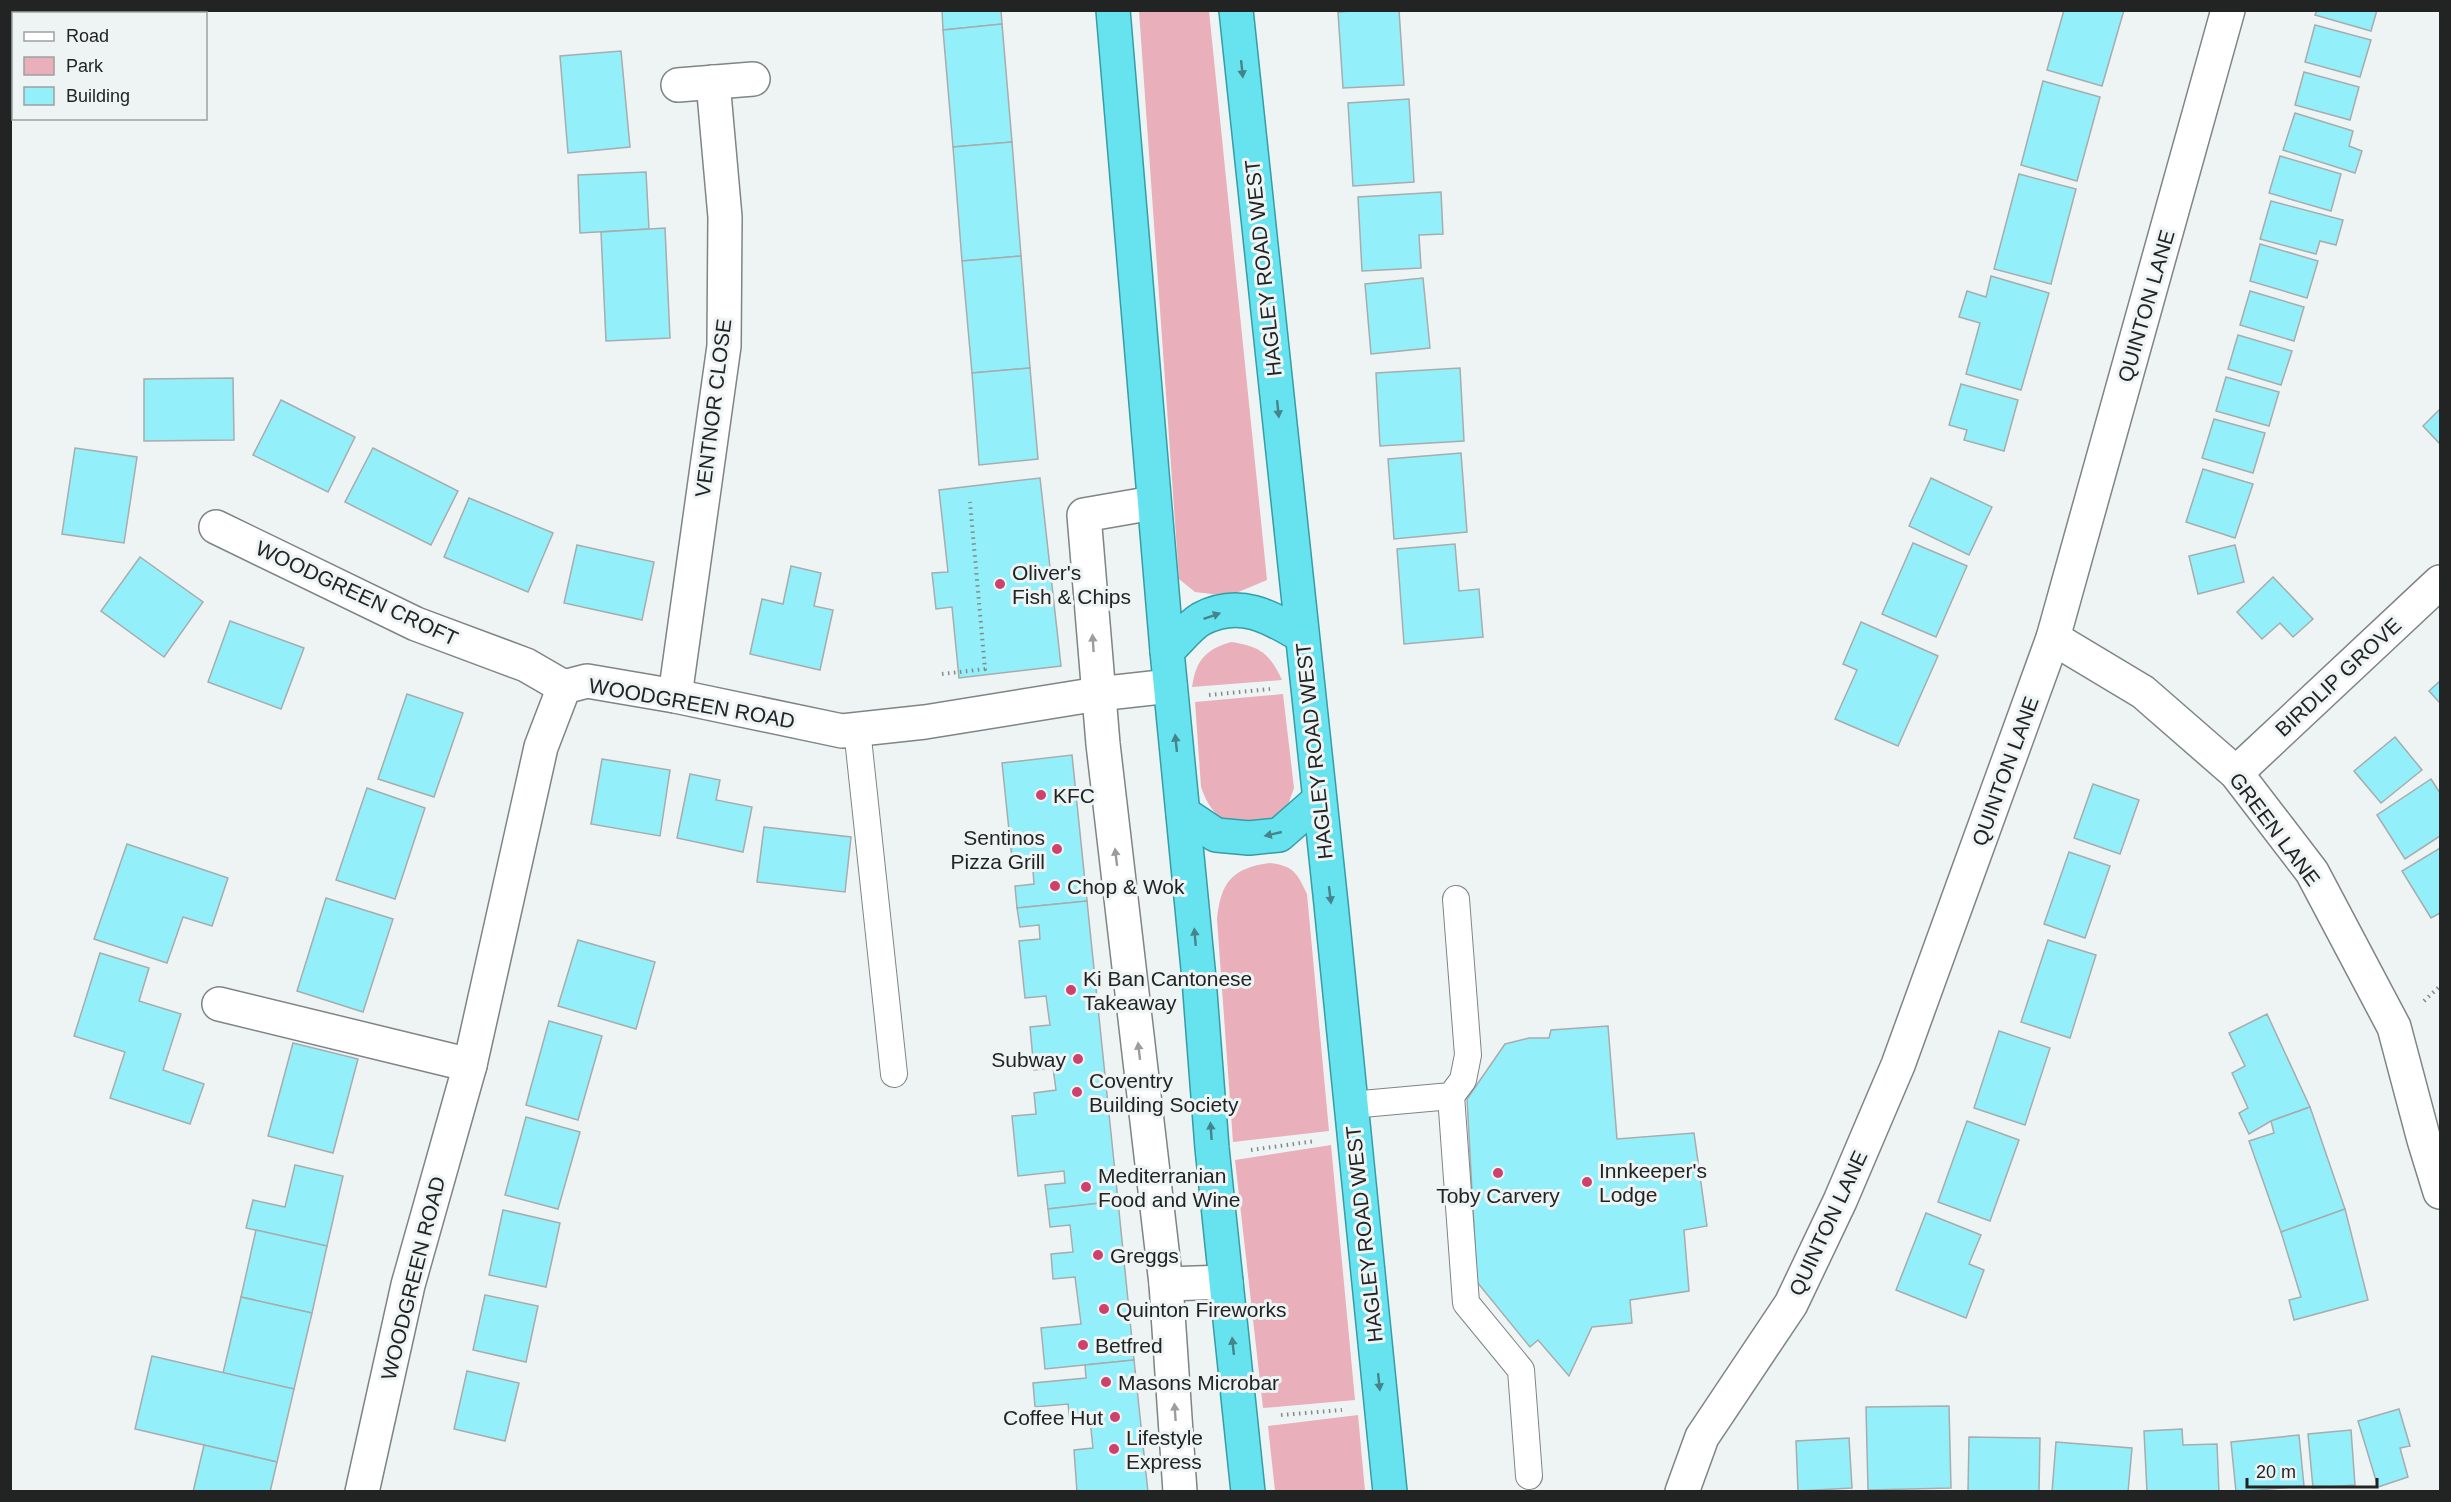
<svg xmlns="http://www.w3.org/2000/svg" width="2451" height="1502" font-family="Helvetica,sans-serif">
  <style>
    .green { fill: #e9afbb }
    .building { fill: #93f0fb; stroke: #a7acad; stroke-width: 1.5 }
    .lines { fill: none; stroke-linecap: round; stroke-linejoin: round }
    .service-casing { stroke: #7f8485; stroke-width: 28 }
    .minor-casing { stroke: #7f8485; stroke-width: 36 }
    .trunk-casing { stroke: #369ca5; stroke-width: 36 }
    .path { stroke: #858989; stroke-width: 4; stroke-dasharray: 1.5 4.5; stroke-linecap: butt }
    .service { stroke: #fff; stroke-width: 26 }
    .minor { stroke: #fff; stroke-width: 33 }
    .trunk { stroke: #67e3ef; stroke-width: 33 }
    .oneway { fill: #44848a }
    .oneway2 { fill: #9c9c9c }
    .poi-dot { fill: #cf416d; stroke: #eef4f4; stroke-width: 2 }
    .labels { text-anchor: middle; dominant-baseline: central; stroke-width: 6; stroke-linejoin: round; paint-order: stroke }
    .street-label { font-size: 21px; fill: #222424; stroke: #eef4f4 }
    .poi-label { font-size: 21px; fill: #222424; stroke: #eef4f4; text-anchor: start }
  </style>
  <rect width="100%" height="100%" fill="#eef4f4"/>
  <g class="green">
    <polygon points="1139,11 1209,11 1267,580 1229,596 1195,592 1179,579"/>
    <path d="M1231,642C1260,646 1270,654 1282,680L1192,687C1196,660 1205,650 1231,642Z"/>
    <path d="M1283,694L1294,788L1288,805L1276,820L1263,829C1230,822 1214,824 1201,787L1195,702Z"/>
    <path d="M1270,863C1294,866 1297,873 1307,894L1329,1131L1233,1142L1217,919C1221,882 1232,868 1270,863Z"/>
    <polygon points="1331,1145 1355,1400 1263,1408 1235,1160"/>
    <polygon points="1358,1415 1365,1491 1275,1491 1268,1426"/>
  </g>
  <g class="building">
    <polygon points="942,10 1001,10 1002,24 943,30"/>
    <polygon points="1365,10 1399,10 1404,85 1343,88 1338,12"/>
    <polygon points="2064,10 2124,10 2102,86 2047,70"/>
    <polygon points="2317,10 2377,10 2371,31 2315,15"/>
    <polygon points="1002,24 1012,142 953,147 943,30"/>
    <polygon points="2315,25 2371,40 2360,77 2305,62"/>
    <polygon points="621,51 630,147 568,153 560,56"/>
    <polygon points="2304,72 2359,87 2350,120 2295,105"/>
    <polygon points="2043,81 2100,97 2077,181 2021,165"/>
    <polygon points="1409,99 1414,182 1353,186 1348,103"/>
    <polygon points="2295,113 2353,131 2349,146 2362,151 2355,173 2283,150"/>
    <polygon points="1012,142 1021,256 962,261 953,147"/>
    <polygon points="2280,156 2341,174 2331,211 2269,193"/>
    <polygon points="646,172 649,229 580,233 578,175"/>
    <polygon points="2019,174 2076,189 2051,284 1994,269"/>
    <polygon points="1441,192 1443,234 1419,235 1421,268 1362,271 1358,197"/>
    <polygon points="2271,201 2343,220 2336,245 2320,241 2316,254 2260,239"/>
    <polygon points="665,228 670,338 606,341 601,232"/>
    <polygon points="2260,244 2318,261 2307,298 2250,281"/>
    <polygon points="1021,256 1030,368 972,373 962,261"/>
    <polygon points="1991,276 2049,293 2021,390 1966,374 1980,323 1959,317 1967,291 1986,297"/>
    <polygon points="1423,278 1430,348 1371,354 1365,284"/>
    <polygon points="2250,291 2304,307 2294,341 2240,325"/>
    <polygon points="2238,335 2292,351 2281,385 2228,369"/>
    <polygon points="1030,368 1038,459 979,465 972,373"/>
    <polygon points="1460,368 1464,441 1380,446 1376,373"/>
    <polygon points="2226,377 2279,392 2269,426 2216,411"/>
    <polygon points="233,378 234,440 144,441 144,379"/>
    <polygon points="1961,384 2018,400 2004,451 1964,440 1967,430 1949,425"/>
    <polygon points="281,400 355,437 328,492 253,455"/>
    <polygon points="2440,409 2440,444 2423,426"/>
    <polygon points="2214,419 2265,433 2253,473 2202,458"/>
    <polygon points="75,448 137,457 124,543 62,534"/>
    <polygon points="373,448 458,491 431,545 345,502"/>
    <polygon points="1461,453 1467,532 1394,539 1388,459"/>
    <polygon points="2203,469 2253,484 2235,538 2186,522"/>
    <polygon points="1040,478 1061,666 959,678 952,607 936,609 932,573 948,572 939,490"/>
    <polygon points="1931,478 1992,507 1969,555 1909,526"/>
    <polygon points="469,498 553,533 528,592 444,557"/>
    <polygon points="1913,543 1967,566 1936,637 1882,614"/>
    <polygon points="1455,544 1459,591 1479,589 1483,637 1404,644 1397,549"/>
    <polygon points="577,545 654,562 642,620 564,603"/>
    <polygon points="2235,545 2244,582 2198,594 2189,556"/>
    <polygon points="140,557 203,602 164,657 101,611"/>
    <polygon points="791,566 821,573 814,606 833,610 820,670 750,654 762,599 783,604"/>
    <polygon points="2273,577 2313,619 2293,637 2280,623 2262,639 2237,612"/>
    <polygon points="230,621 304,648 281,709 208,682"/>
    <polygon points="1861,622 1938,656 1898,746 1835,719 1857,670 1843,664"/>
    <polygon points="2440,681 2440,703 2429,691"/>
    <polygon points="407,694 463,713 434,797 378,779"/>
    <polygon points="2395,737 2422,770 2381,803 2354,771"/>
    <polygon points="1072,755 1087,901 1017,908 1015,886 1034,884 1033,871 1032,857 1012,859 1002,763"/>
    <polygon points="602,759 670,770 660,836 591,824"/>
    <polygon points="690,774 720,780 716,800 752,807 743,852 677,838"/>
    <polygon points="2431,779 2440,793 2440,836 2405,859 2377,815"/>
    <polygon points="2093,784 2139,800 2120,854 2074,838"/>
    <polygon points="367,788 425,808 395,899 336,880"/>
    <polygon points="764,827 851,837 845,892 757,882"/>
    <polygon points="127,844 228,878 212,926 183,917 167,963 94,939"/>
    <polygon points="2440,848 2440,913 2431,918 2402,871"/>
    <polygon points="2069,852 2110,866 2085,938 2044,924"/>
    <polygon points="326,898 393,919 363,1012 297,991"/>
    <polygon points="1087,901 1118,1201 1048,1209 1045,1185 1065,1183 1064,1171 1018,1176 1012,1116 1036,1114 1034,1093 1056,1090 1053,1068 1034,1070 1030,1027 1050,1025 1048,1011 1046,996 1025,998 1019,941 1040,939 1039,925 1020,927 1017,908"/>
    <polygon points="578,940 655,962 636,1029 558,1006"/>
    <polygon points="2048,940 2096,955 2070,1038 2021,1022"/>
    <polygon points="100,953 149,968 139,1001 181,1014 163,1070 204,1084 190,1124 110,1098 125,1052 74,1036"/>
    <polygon points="2267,1014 2310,1107 2271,1121 2249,1134 2239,1113 2248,1108 2232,1073 2245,1066 2229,1033"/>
    <polygon points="549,1021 602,1036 578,1120 526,1105"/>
    <polygon points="1608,1026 1617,1139 1694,1133 1707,1226 1684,1230 1689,1291 1630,1300 1632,1323 1592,1327 1569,1376 1538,1340 1530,1347 1477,1282 1467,1099 1505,1044 1529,1038 1549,1038 1551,1030"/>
    <polygon points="1999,1031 2050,1048 2025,1125 1974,1108"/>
    <polygon points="293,1043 358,1059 333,1153 268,1136"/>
    <polygon points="2310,1107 2345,1209 2281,1232 2249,1141 2274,1133 2271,1121"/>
    <polygon points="526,1117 580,1132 558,1209 505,1195"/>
    <polygon points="1967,1121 2019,1140 1990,1221 1938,1202"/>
    <polygon points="295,1165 343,1176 327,1246 246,1228 253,1200 285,1207"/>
    <polygon points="1118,1201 1134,1360 1045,1369 1041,1328 1081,1324 1075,1277 1053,1279 1051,1254 1073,1252 1070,1225 1050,1227 1048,1209"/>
    <polygon points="2345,1209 2368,1300 2294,1320 2289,1300 2301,1297 2281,1232"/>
    <polygon points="503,1210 560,1223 546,1287 489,1275"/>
    <polygon points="1926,1213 1981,1235 1969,1264 1984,1270 1966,1318 1896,1290"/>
    <polygon points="256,1230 327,1246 312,1313 241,1297"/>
    <polygon points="485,1295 538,1306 526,1362 473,1350"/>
    <polygon points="241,1297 312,1313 294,1389 223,1373"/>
    <polygon points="152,1356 294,1389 277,1462 135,1429"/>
    <polygon points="1134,1360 1148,1492 1077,1492 1074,1450 1093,1448 1090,1420 1070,1421 1068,1404 1035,1407 1033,1383 1086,1378 1085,1365"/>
    <polygon points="467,1371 519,1383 505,1441 454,1429"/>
    <polygon points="1949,1406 1951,1488 1868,1490 1866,1407"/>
    <polygon points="2399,1409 2410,1446 2400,1448 2408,1477 2378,1487 2358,1421"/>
    <polygon points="2182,1429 2183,1445 2217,1444 2219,1492 2147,1492 2144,1431"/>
    <polygon points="2351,1430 2355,1485 2313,1488 2308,1434"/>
    <polygon points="2299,1435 2304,1486 2236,1492 2231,1442"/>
    <polygon points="1969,1437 2040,1438 2039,1492 1968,1491"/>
    <polygon points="1849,1438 1852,1488 1798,1491 1796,1441"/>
    <polygon points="2056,1442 2132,1448 2128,1492 2052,1492"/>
    <polygon points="204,1445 277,1462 270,1492 193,1492"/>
  </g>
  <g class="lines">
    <g class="service-casing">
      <g id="service">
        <polyline points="857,729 894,1074"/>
        <polyline points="1451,1096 1466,1303 1521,1370 1529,1476"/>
        <polyline points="1351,1105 1451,1096 1463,1080 1468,1055 1456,899"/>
      </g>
    </g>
    <g class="minor-casing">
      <g id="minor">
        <polyline points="678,85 753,79"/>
        <polyline points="1153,503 1084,515 1103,744 1166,1284 1180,1492"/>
        <polyline points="216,527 416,624 526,665 564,687"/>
        <polyline points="2053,638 2143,692 2236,773 2312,872 2394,1027 2424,1140 2440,1192"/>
        <polyline points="675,696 724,346 725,217 713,82"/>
        <polyline points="2236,773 2440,582"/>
        <polyline points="219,1004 470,1065"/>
        <polyline points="1166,1284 1226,1282"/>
        <polyline points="362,1492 408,1285 470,1065 541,747 564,687 587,681 675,696 842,731 925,722 1098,694 1170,686"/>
        <polyline points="1682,1492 1702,1437 1791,1304 1840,1201 1898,1065 2053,638 2228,10"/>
      </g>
    </g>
    <g class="trunk-casing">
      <g id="trunk">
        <polyline points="1113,10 1167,651 1199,979 1212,1148 1248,1492"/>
        <polyline points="1236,10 1331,904 1390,1492"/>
        <path d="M1167,651C1177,642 1189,626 1201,619C1239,599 1269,616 1302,636"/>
        <polyline points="1183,813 1216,835 1249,838 1279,835 1319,800"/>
      </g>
    </g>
    <g class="path">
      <polyline points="942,674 985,669 970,502"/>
      <polyline points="1209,695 1270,689"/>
      <polyline points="2424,1001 2440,986"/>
      <polyline points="1251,1150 1315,1141"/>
      <polyline points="1281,1415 1342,1410"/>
    </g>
    <use href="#service" class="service"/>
    <use href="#minor" class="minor"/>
    <use href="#trunk" class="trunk"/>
  </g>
  <defs><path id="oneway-solid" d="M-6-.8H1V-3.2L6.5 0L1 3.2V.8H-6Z" transform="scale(1.5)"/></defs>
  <g class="oneway">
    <use href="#oneway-solid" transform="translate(1242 69) rotate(84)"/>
    <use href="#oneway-solid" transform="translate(1278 409) rotate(84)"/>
    <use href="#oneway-solid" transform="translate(1212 616) rotate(-19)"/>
    <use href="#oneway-solid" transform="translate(1176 743) rotate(-96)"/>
    <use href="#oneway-solid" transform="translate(1273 834) rotate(167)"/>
    <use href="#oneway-solid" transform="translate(1330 895) rotate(83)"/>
    <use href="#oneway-solid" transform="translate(1195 937) rotate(-95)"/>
    <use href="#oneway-solid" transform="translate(1211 1131) rotate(-94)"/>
    <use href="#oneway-solid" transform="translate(1233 1346) rotate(-96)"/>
    <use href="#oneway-solid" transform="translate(1379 1382) rotate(84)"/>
  </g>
  <g class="oneway2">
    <use href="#oneway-solid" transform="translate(1093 643) rotate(-94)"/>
    <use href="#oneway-solid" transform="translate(1116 857) rotate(-97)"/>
    <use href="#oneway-solid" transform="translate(1139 1051) rotate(-97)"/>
    <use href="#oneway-solid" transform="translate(1175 1412) rotate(-94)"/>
  </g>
  <g class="poi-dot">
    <circle cx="1000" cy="584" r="6"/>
    <circle cx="1041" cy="795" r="6"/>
    <circle cx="1057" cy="849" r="6"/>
    <circle cx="1055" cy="886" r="6"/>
    <circle cx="1071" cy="990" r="6"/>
    <circle cx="1078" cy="1059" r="6"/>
    <circle cx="1077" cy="1092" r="6"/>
    <circle cx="1498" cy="1173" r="6"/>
    <circle cx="1587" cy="1182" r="6"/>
    <circle cx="1086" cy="1187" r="6"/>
    <circle cx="1098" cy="1255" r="6"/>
    <circle cx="1104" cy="1309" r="6"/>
    <circle cx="1083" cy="1345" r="6"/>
    <circle cx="1106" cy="1382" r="6"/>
    <circle cx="1115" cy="1417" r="6"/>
    <circle cx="1114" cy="1449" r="6"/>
  </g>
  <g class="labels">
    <g class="street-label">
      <text transform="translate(1263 268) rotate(-96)">HAGLEY ROAD WEST</text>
      <text transform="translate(2146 306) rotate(-74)">QUINTON LANE</text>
      <text transform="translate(713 408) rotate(-83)">VENTNOR CLOSE</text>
      <text transform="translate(357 593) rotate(25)">WOODGREEN CROFT</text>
      <text transform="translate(2338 677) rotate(-43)">BIRDLIP GROVE</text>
      <text transform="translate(692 703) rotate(10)">WOODGREEN ROAD</text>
      <text transform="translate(1314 751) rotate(-96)">HAGLEY ROAD WEST</text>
      <text transform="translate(2005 771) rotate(-70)">QUINTON LANE</text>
      <text transform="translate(2275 829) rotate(53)">GREEN LANE</text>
      <text transform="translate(1828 1223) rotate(-65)">QUINTON LANE</text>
      <text transform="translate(1364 1234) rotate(-96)">HAGLEY ROAD WEST</text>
      <text transform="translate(413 1278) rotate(-76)">WOODGREEN ROAD</text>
    </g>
    <g class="poi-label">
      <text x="1012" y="572">Oliver's<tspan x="1012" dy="24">Fish &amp; Chips</tspan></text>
      <text x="1053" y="795">KFC</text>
      <text x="1045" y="837" text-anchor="end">Sentinos<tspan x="1045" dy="24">Pizza Grill</tspan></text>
      <text x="1067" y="886">Chop &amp; Wok</text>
      <text x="1083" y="978">Ki Ban Cantonese<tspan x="1083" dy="24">Takeaway</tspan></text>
      <text x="1066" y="1059" text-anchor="end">Subway</text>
      <text x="1089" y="1080">Coventry<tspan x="1089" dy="24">Building Society</tspan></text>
      <text x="1599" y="1170">Innkeeper's<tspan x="1599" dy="24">Lodge</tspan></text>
      <text x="1098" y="1175">Mediterranian<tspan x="1098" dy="24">Food and Wine</tspan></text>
      <text x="1498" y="1195" text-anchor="middle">Toby Carvery</text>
      <text x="1110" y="1255">Greggs</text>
      <text x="1116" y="1309">Quinton Fireworks</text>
      <text x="1095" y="1345">Betfred</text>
      <text x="1118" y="1382">Masons Microbar</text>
      <text x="1103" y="1417" text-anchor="end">Coffee Hut</text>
      <text x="1126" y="1437">Lifestyle<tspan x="1126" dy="24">Express</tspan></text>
    </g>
  </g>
  <rect width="2451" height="1502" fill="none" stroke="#222424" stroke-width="24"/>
  <rect x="12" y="12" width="195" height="108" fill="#eef4f4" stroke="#9ca1a1" stroke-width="1.5"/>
  <rect x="24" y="32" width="30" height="9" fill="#ffffff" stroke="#9ca1a1" stroke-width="1.5"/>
  <text x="66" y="42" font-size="18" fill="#222424">Road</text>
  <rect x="24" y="57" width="30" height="18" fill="#e9afbb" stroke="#9ca1a1" stroke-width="1.5"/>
  <text x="66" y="72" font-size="18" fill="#222424">Park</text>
  <rect x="24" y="87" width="30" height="18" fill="#93f0fb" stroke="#9ca1a1" stroke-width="1.5"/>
  <text x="66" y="102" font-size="18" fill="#222424">Building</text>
  <path d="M2247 1478v9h130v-9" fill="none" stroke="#222424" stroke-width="3"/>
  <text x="2256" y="1478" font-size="18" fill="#222424" stroke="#eef4f4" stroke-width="4.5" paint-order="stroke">20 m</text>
</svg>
